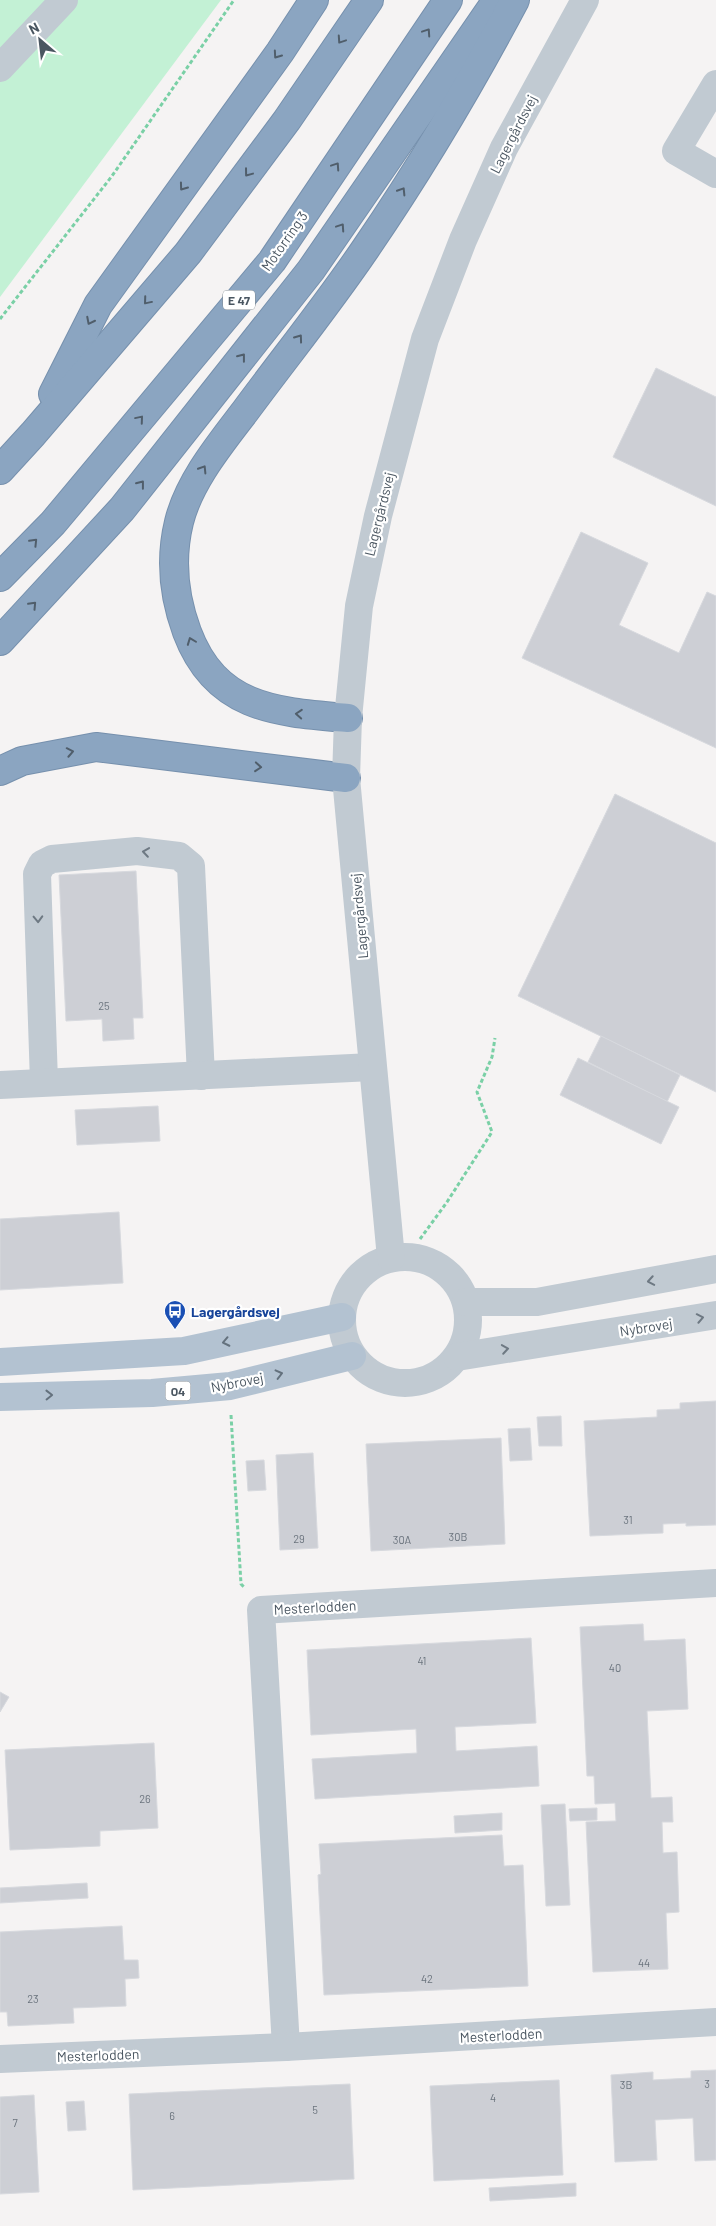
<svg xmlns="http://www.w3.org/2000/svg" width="716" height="2226" font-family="Barlow,sans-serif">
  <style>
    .green { fill: #c3f1d5 }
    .building { fill: #cdcfd5; stroke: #d7d9de }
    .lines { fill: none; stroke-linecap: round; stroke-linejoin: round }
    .highway-casing { stroke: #7690ad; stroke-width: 30 }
    .path { stroke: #7ad0a6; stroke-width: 3; stroke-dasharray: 4 2.5; stroke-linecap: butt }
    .minor { stroke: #c1cad2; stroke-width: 28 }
    .major { stroke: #b3c2d1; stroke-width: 28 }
    .highway { stroke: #8ba5c1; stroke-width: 28 }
    .oneway { stroke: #505e6b }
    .oneway2 { stroke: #6e7983 }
    .oneway3 { stroke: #64717d }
    .labels { text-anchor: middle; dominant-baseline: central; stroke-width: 4.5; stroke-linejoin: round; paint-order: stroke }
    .number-label { font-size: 11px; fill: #6b747e }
    .shield { fill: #fff; stroke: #808990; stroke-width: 1 }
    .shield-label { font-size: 12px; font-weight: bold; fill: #4a5661 }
    .street-label { font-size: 14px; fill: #4a5661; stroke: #fff }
    .transit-label { font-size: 14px; font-weight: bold; fill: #164399; stroke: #fff; text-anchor: start }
  </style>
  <rect width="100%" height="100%" fill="#f5f3f3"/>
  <polygon class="green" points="0,0 221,0 0,297"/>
  <g class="building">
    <polygon points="656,368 716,397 716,506 613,457"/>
    <polygon points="581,532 648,563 619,625 679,653 707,592 716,596 716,748 522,658"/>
    <polygon points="615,794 716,843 716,1092 518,996"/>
    <polygon points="136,871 143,1018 133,1018 134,1039 103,1041 102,1019 66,1021 59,875"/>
    <polygon points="601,1036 680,1075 667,1102 588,1062"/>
    <polygon points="578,1058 679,1107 661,1144 560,1095"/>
    <polygon points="158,1106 160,1141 77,1145 75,1110"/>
    <polygon points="119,1212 123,1283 0,1290 0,1219"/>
    <polygon points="716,1401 716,1525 686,1526 686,1523 663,1524 663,1533 590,1536 584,1421 657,1417 657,1410 680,1409 680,1403"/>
    <polygon points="561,1416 562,1446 539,1446 537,1417"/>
    <polygon points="530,1428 532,1460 510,1461 508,1429"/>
    <polygon points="501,1438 505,1544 371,1551 366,1444"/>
    <polygon points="313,1453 318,1548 280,1550 276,1455"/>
    <polygon points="264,1460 266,1490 248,1491 246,1461"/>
    <polygon points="643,1624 644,1641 685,1639 688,1709 647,1711 651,1798 672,1797 673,1822 662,1822 663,1853 677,1852 679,1912 666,1913 668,1969 593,1972 586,1822 616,1821 615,1803 595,1804 594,1776 587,1776 580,1627"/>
    <polygon points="531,1638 536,1723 455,1727 456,1751 537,1746 539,1786 315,1799 312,1759 417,1753 416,1729 311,1735 307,1650"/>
    <polygon points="0,1692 9,1697 0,1712"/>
    <polygon points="154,1743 158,1828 100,1831 100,1846 10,1850 5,1750"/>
    <polygon points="565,1804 570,1905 546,1906 541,1805"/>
    <polygon points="597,1808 597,1820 570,1821 569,1809"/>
    <polygon points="502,1813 502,1830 455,1833 454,1816"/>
    <polygon points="502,1835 504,1866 523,1865 528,1986 324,1995 318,1875 321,1874 319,1844"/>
    <polygon points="87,1883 88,1898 0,1903 0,1888"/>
    <polygon points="122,1926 124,1960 138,1960 139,1978 125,1979 126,2006 73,2008 74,2023 8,2026 7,2012 0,2012 0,1932"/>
    <polygon points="716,2070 716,2160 695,2161 693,2118 655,2120 657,2160 615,2162 611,2075 653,2072 653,2080 691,2078 691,2071"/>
    <polygon points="559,2080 563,2175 434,2181 430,2086"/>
    <polygon points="350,2084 354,2179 133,2190 129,2094"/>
    <polygon points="34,2095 39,2192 0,2194 0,2097"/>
    <polygon points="84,2101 86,2130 68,2131 66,2102"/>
    <polygon points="576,2183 576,2196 490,2201 489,2188"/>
  </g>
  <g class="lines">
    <g class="highway-casing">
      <g id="highway">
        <polyline points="53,394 98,305 280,52 314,0"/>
        <polyline points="0,470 33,434 188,253 287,120 369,0"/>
        <polyline points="0,577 53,523 272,261 448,0"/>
        <polyline points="0,641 122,509 311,270 497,0"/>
        <path d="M348,718C276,712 216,709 187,632C174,597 170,559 179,522C189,481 221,443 246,410C286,356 328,304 366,248C420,169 470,85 515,0"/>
        <polyline points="0,771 22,761 96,747 346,778"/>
      </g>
    </g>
    <g class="path">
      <polyline points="0,319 112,176 234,0"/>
      <polyline points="420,1239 447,1202 492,1132 477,1092 492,1057 495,1038"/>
      <polyline points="231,1415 241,1584 244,1587"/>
    </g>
    <g class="minor">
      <polyline points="0,68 64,0"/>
      <polyline points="716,84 676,151 716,174"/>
      <polyline points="44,1082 37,874 42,864 52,859 137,851 179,856 191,866 201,1076"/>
      <polyline points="0,1085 372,1067"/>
      <circle cx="405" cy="1320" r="63"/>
      <polyline points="391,1258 346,778 348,718 359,606 378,516 425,339 463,240 504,148 585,0"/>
      <polyline points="466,1302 537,1302 716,1269"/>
      <polyline points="457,1357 716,1315"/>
      <polyline points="286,2047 261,1610 716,1583"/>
      <polyline points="0,2059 286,2047 716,2022"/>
    </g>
    <g class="major">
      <polyline points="0,1362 184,1351 342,1317"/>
      <polyline points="0,1397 152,1393 230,1386 352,1356"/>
    </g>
    <use href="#highway" class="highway"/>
  </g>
  <defs><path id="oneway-chevron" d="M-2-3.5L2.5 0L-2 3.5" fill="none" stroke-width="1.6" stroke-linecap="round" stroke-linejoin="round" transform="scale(1.25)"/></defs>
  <g class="oneway">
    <use href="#oneway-chevron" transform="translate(427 32) rotate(-56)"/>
    <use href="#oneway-chevron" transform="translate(341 40) rotate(124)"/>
    <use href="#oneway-chevron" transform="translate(277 55) rotate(125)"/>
    <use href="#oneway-chevron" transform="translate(336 166) rotate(-56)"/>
    <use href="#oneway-chevron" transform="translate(248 173) rotate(127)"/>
    <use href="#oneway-chevron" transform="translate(183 187) rotate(126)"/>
    <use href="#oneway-chevron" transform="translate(402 191) rotate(-58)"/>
    <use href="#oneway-chevron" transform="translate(341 227) rotate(-56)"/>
    <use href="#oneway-chevron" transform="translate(147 301) rotate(130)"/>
    <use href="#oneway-chevron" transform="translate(90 321) rotate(117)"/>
    <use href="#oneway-chevron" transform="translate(299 338) rotate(-54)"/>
    <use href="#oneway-chevron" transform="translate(242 357) rotate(-52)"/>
    <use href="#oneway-chevron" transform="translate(140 419) rotate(-50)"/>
    <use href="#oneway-chevron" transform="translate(203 469) rotate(-58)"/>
    <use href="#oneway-chevron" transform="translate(141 484) rotate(-52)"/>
    <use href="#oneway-chevron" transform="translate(34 542) rotate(-46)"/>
    <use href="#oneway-chevron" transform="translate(33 605) rotate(-47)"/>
    <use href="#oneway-chevron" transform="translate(191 641) rotate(-111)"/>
    <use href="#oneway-chevron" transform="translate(299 714) rotate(-176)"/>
    <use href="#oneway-chevron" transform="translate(70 752) rotate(-11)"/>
    <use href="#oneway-chevron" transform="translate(258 767) rotate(5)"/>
  </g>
  <g class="oneway2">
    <use href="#oneway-chevron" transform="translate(146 852) rotate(-172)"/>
    <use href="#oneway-chevron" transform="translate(38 919) rotate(88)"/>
    <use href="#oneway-chevron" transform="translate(651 1281) rotate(170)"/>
    <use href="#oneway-chevron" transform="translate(700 1318) rotate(-11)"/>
    <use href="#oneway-chevron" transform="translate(505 1349) rotate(-9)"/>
  </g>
  <g class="oneway3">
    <use href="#oneway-chevron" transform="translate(226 1342) rotate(168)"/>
    <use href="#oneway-chevron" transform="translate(279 1374) rotate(-14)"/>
    <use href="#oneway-chevron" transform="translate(49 1395) rotate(-1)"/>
  </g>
  <defs>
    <g id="bus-pin" transform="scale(1.125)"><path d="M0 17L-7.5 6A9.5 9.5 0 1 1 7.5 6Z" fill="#1a4fb4" stroke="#fff"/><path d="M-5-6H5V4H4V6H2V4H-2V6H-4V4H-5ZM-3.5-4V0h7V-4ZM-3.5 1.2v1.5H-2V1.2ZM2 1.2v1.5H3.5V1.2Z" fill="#fff"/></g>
  </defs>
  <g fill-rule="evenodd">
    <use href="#bus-pin" x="175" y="1311"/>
  </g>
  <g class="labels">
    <g class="number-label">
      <text x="104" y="1005">25</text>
      <text x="628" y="1519">31</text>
      <text x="458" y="1536">30B</text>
      <text x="299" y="1538">29</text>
      <text x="402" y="1539">30A</text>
      <text x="422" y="1660">41</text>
      <text x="615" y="1667">40</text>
      <text x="145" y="1798">26</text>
      <text x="644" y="1962">44</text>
      <text x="427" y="1978">42</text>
      <text x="33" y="1998">23</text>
      <text x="707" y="2083">3</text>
      <text x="626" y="2084">3B</text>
      <text x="493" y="2097">4</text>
      <text x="315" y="2109">5</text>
      <text x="172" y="2115">6</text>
      <text x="15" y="2122">7</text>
    </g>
    <g class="shield">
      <rect x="223" y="290.5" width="32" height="19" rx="4"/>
      <rect x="165.5" y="1381.5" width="25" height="19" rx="4"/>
    </g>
    <g class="shield-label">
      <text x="239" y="300">E 47</text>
      <text x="178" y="1391">O4</text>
    </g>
    <g class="street-label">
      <text transform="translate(513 134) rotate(-63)">Lagergårdsvej</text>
      <text transform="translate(284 241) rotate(-55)">Motorring 3</text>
      <text transform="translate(379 514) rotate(-76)">Lagergårdsvej</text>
      <text transform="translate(359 916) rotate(-95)">Lagergårdsvej</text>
      <text transform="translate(646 1327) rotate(-9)">Nybrovej</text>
      <text transform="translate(237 1382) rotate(-11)">Nybrovej</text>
      <text transform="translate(315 1607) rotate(-3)">Mesterlodden</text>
      <text transform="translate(501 2035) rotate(-3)">Mesterlodden</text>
      <text transform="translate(98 2055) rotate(-2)">Mesterlodden</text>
    </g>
    <g class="transit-label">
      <text x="191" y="1311">Lagergårdsvej</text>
    </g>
  </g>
  <g transform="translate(40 40) rotate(332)" stroke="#ffffff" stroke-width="4" paint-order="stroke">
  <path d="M0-4L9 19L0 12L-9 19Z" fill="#4a5661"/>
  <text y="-8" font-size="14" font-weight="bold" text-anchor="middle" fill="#4a5661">N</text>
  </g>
</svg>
